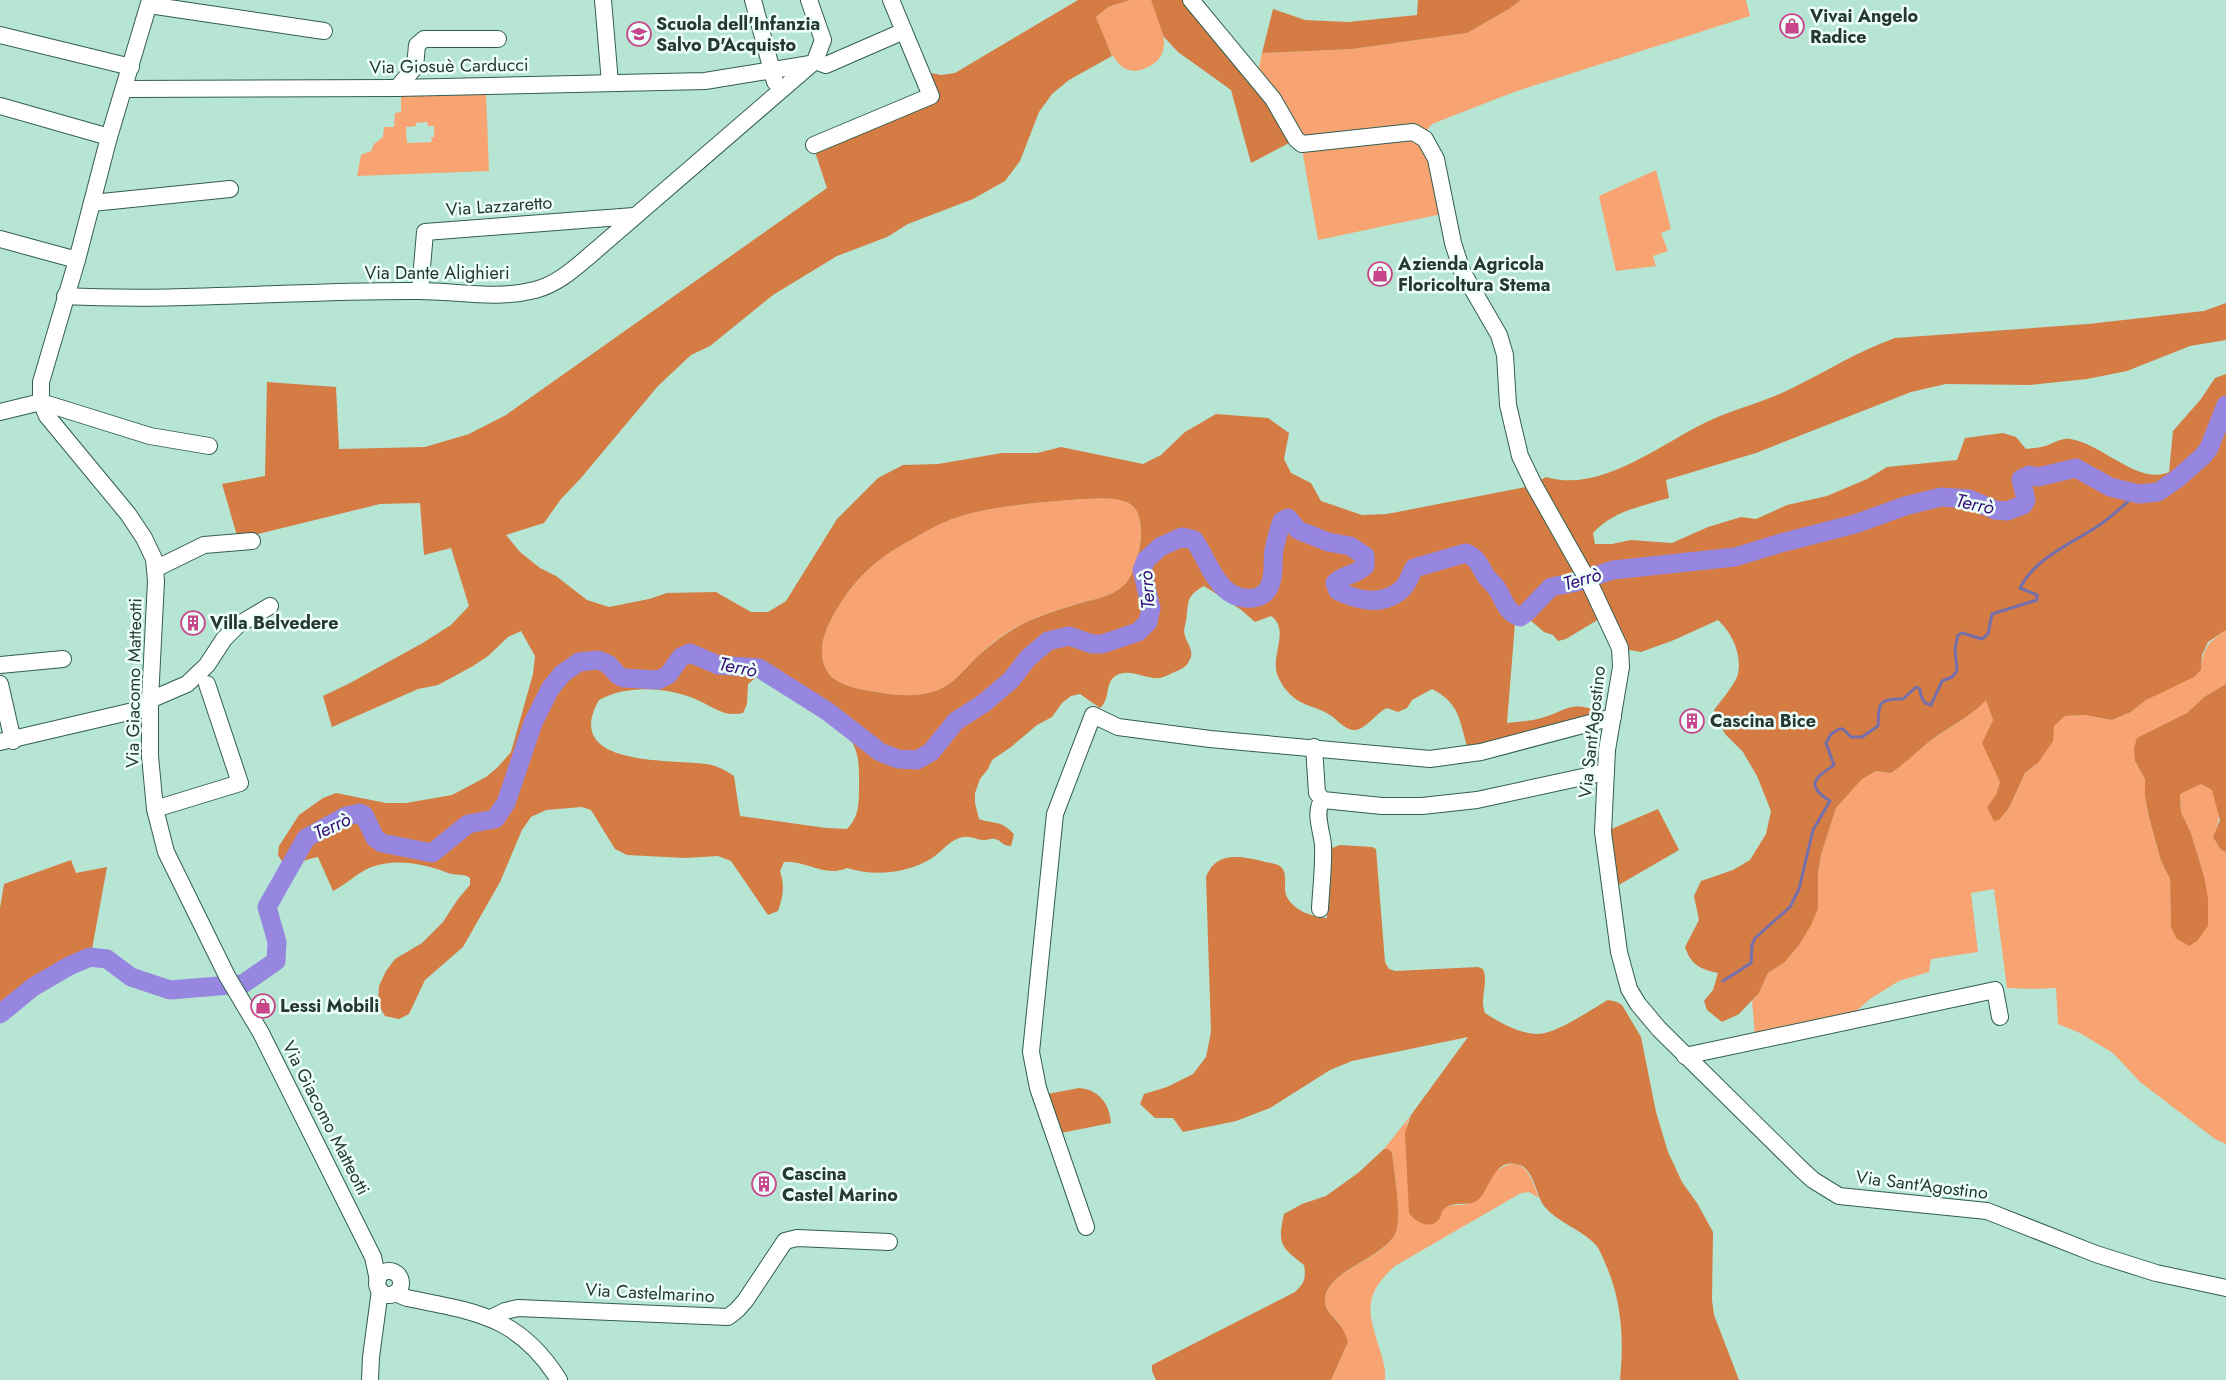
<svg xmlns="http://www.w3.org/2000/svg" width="2226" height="1380" font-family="Jost,sans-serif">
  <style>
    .green { fill: #f8a472; fill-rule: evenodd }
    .forest { fill: #d47c43; fill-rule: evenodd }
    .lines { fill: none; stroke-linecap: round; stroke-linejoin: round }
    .stream { stroke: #756fac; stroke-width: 3 }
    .river { stroke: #9786e0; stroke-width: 19 }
    .minor-casing { stroke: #325e50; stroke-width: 18 }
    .minor { stroke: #fff; stroke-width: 16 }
    .labels { text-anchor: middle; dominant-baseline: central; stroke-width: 5; stroke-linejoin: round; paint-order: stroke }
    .poi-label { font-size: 18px; font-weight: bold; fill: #253832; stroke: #ecfff8; text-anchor: start }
    .street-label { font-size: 18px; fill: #253832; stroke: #ecfff8 }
    .water-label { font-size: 19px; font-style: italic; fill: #360a78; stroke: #ecfff8 }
  </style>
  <rect width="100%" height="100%" fill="#b6e5d4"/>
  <g class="green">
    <path d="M1130,0H1151C1161,27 1179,57 1141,70C1135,72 1125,70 1120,65C1108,53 1103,33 1096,17L1108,7Z"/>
    <polygon points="1521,0 1746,0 1750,16 1514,92 1432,124 1425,133 1305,138 1258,72 1262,53 1352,49 1467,33 1509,9"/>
    <path d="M486,93L489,171L357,176L361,155L371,151L374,144L383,137L384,127H394L395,113L401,112V94ZM427,122L428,126H434V137H431L432,142L407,143L406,127L416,126V123Z"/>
    <polygon points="1411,138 1421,143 1429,156 1442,214 1318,240 1302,149"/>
    <polygon points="1656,170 1671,229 1661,233 1668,251 1653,256 1656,266 1616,271 1599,196"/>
    <path d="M1081,499C1096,499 1117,496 1130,504C1150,516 1139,570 1125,584C1111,598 1091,599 1073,605C1057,610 1041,615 1026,622C1009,630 993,642 979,655C965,668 954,685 935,691C914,698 891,695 870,691C858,689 836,684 829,674C816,655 823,634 833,616C853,580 875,559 911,540C924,532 937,525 952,519C993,505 1038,503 1081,499Z"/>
    <path d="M2226,630V684L2204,697L2187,713L2138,738L2135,761L2145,779V797L2149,817L2161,861L2170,879L2171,927L2204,876L2191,833L2181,812L2180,793L2201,784C2204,786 2210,788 2212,790C2224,803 2219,824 2213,837L2221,850L2226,852V1144L2215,1139L2140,1082L2113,1053L2080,1033L2058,1024L2056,988L2033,989L2007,988L1994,889L1971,893L1978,952L1931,959L1929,972L1899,981L1870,999L1854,1013L1755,1036L1752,1001L1759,993L1768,973L1785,962L1799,945L1818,909V873L1821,855L1836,808L1861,779L1876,771L1891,773C1903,765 1912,755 1924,746C1944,729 1969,719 1986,699L1993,720L1983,743L2000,782L1996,795L1999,820L2009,808L2025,773L2038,763L2053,726L2065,716L2085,715L2112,720L2131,712L2146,700L2201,670C2203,647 2208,643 2226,630Z"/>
    <path d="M1411,1115L1407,1124L1440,1217C1443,1199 1460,1209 1472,1202C1483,1197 1484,1188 1490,1178C1493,1173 1499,1169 1505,1166C1527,1157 1532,1182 1539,1198L1529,1192L1521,1193L1395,1266C1362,1296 1368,1312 1380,1350C1383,1360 1386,1369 1385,1380H1331L1348,1342C1345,1336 1343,1330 1340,1325C1335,1317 1326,1312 1325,1303C1321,1271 1386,1260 1396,1232C1402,1215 1394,1172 1392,1152L1388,1149H1384Z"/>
  </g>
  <g class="forest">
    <path d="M1078,0H1130L1108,7L1096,17L1112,56L1069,80L1052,94L1039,112L1020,161L1005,181L973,199L908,224L887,237L837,256L773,295L710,346L691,355L658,386L581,478L561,499L544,523L506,535L520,552L540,568L556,576L587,600L609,607L649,599L667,593L716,592L751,612H768L786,601L837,519L878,478L903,465L938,464L1002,453H1037L1061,447L1143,464L1161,455L1185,432L1216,414L1268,418L1289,433L1284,459L1291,473L1311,483L1321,501L1362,515L1387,514L1526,487L1573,566L1599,619L1566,639L1558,641L1553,635L1544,632L1530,620H1522L1515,623L1507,723C1517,722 1528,721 1538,719C1566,712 1569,699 1600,712L1468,749C1459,721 1461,704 1432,689L1412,700L1407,708L1398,712L1387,708C1376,713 1367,728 1356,730C1345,731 1337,719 1330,715C1318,707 1302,706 1292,696C1286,691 1280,682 1277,674C1271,655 1290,629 1271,616L1255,622L1240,609L1204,586C1185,596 1189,603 1186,621C1185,626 1183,630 1185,636C1188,645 1195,652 1189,661C1187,666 1182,669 1177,671C1172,673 1165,677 1160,678C1146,680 1127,666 1114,677C1105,685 1110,700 1100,708L1080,694L1071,696L1062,703L1052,717L1037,725L1011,747L992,760L988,769L980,779L975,793V803L979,819C996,825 999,819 1014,834L1011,846C1004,846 1003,843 998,840C992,837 988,840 983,840C977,840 971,836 964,837C951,838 943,851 932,858C908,873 875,877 847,868C824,878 806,860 784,862L780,871C785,886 783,896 778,911L768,915L731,861L718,856L685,858L627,855L615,849L591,810L582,807L546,810L531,817L522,830L500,882L463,947L425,980L409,1014L399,1019L385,1016L378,1004L379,986L386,971L395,959L422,943L443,922L458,899L470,885V878C464,873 455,876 448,873C422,863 391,857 365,870C354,876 345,885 333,891L318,857C306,859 297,864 285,866L278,855L279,846L299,815L323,798L336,793L386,803H406L452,795L486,777L497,768L511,752L533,674L535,656L521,631L508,637L488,656L473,666L438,685L418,689L332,727L323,696L350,683L421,644L451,625L469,606L451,548L424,555L420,503L380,504L238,539L222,484L265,476L267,382L336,387L339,449L425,447L469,434L506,415L827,188L815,152L937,90L931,73L941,75L955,73ZM1081,499C1096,499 1117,496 1130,504C1150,516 1139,570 1125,584C1112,597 1094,599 1077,604C1060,609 1042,615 1026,622C1009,631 993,642 979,655C965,668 954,685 935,691C914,698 891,695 870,691C858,689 836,684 829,674C816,655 823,634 833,616C853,580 875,559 911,540C924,532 937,525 952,519C993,505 1038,503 1081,499ZM758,676C782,691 839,719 852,742C860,756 859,771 859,787C859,804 859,817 847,829L826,828L740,816L734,776C725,770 716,765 706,764C670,759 561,767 599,700C626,685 664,687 693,698C711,705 723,718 743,713L747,704L748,684Z"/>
    <polygon points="1151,0 1188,0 1268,102 1293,141 1251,163 1231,90 1178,52 1164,37"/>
    <polygon points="1418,0 1521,0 1509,9 1467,33 1352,49 1262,53 1273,9 1305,20 1348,22 1417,15"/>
    <path d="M2226,303V340L2190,346L2127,371L2087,379L2030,385L1946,384L1911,392L1756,453L1666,480L1669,498C1642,506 1613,511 1593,533L1595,544H1612L1631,540L1672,543L1708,527L1741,517L1756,519L1787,505L1827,496L1867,479L1887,467L1957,460L1965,438L2003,433L2016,437L2026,449C2032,448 2039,448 2045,446C2052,444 2062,437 2070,439C2101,443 2139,486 2169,472L2173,431L2201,399L2215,378L2226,374V630L2208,642L2202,655L2201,670L2194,677L2146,700L2131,712L2112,720L2085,715L2065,716L2054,726L2053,741L2038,763L2025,773L2009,808L1999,820L1994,821L1987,807L1996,795L2000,782L1982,743L1993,720L1986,700C1969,719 1943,729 1924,746C1912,756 1903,765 1891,773L1876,771L1862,779L1836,808L1821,855L1818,873V909L1811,925L1799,945L1785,962L1768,973L1759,993L1739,1014L1722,1022L1707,1010L1704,1001L1713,990L1718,973C1700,969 1691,965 1685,947L1699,920L1694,896L1701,881L1733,870L1750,860L1766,834L1771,811L1757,776L1743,752L1725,734L1714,710C1720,702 1736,683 1738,674C1742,654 1732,633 1718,620L1674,640L1641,652L1624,649L1539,481L1546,477C1602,494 1662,442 1711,420C1734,410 1759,403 1782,393C1821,375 1855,352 1895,338L2088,324L2204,311Z"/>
    <polygon points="2226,684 2226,852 2221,850 2213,837 2220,820 2212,790 2201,784 2180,794 2181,812 2191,833 2204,876 2208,899 2208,926 2197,941 2189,946 2176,938 2171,927 2170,879 2161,861 2149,817 2145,797 2145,779 2135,761 2134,748 2137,738 2187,713 2204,697"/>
    <polygon points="1658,809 1679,850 1617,886 1609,830"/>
    <path d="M1340,845L1372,847L1376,849L1385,962L1389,969L1395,971L1478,967L1483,969C1489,983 1479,998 1485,1013C1500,1023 1520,1034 1538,1034C1558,1033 1590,1010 1608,1000L1617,1002L1622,1005L1641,1037L1656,1112L1668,1152L1682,1182L1697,1203L1713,1232L1712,1300L1714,1315L1739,1380H1620C1624,1340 1622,1302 1606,1265C1603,1258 1600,1250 1596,1245C1581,1229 1558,1223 1544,1206C1536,1195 1534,1170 1520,1165C1495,1156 1490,1187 1480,1198C1471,1208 1455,1200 1445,1208C1441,1211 1442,1214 1440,1218C1432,1231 1415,1222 1409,1213L1405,1133L1411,1115L1468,1037L1352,1061L1330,1070L1270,1108L1236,1121L1183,1132L1173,1118H1155L1140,1104L1144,1094L1167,1087L1193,1074L1206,1057L1211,1032L1206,877C1216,851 1240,856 1262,861C1268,863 1276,863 1281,867C1289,875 1282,888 1287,897C1294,911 1313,917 1327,918L1330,853L1332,848Z"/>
    <polygon points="71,860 76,873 107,867 90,960 69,970 0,1022 0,908 4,884"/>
    <path d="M1079,1088C1100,1090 1109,1104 1111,1123L1056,1134L1042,1095Z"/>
    <path d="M1384,1149H1388L1392,1152C1394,1172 1402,1215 1396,1232C1386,1259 1321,1271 1325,1303C1326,1312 1335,1318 1340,1325C1344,1330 1346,1336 1348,1342L1331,1380H1156L1152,1371V1365L1295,1292C1305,1283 1306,1278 1304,1265C1281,1247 1277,1244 1284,1214L1302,1204L1326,1196L1358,1173Z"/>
  </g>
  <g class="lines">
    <path class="stream" d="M1723,981L1751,963L1752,945L1755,938L1790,907L1799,889L1813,830L1830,801C1805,785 1814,779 1834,765L1826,743L1831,734L1839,729H1843L1851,737H1862L1878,726C1879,703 1878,698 1903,699L1916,687L1920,689L1921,696L1925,703L1931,705L1942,681L1952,677L1957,671L1955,648L1958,635L1962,633L1982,639L1988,634L1992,614L2037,600V595L2020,588C2036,557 2071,544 2098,526C2112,517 2124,504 2137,494"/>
    <path class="river" d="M0,1014L33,987L69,966L90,957L107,959L131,977L170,990L243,984L276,961L277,942L267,907L306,838L346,816L360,813L364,815L375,838L382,843L432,853L468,824L495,819L506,803L533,723L550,689L562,674L579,662L598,660L608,664L618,675L624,678L658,680L668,675L681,657L690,653L718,665L759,668L827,711L880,752L898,759L917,760L931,752L956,721L984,703L1011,680L1028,658L1048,641L1069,636L1092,644H1102L1138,632L1148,622L1151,608L1142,570L1146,560L1160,547L1182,537L1194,540C1210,562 1217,601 1253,598C1261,597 1267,593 1270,585C1275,573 1272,562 1274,550C1276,540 1279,530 1282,521L1288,518L1298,530L1328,542L1350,546L1365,556V566C1354,576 1344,574 1335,583L1338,591C1359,601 1384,607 1403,588C1408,583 1411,574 1414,568L1466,553C1476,557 1479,564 1484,573C1486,578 1491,581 1494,585C1504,596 1504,612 1520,617L1527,612L1551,587L1577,582L1613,570L1735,557L1781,543L1855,524L1905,506L1941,497L1969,499L1995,510L2007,511L2023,505L2026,500L2021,479L2029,475L2038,477L2076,468L2110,487L2139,494L2158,492L2177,479L2203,456L2209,448L2226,405"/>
    <g class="minor-casing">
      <g id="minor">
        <polyline points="150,0 109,137 77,260 41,382 41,402 47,416 128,514 144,538 154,559 156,581 150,700 150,756 155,809 166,852 227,976 261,1033 373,1257 378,1280"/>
        <polyline points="603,0 610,83"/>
        <polyline points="753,0 775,82"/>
        <polyline points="1191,0 1273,99 1296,139 1302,144 1413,132 1425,139 1436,159 1453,243 1462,271 1499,335 1505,355 1508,405 1520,456 1534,485 1591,586 1620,648 1621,667 1607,750 1603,832 1619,952 1629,989 1638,1004 1659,1029 1801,1169 1813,1180 1839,1196 1987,1211 2096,1254 2156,1273 2226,1288"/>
        <polyline points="149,5 324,31"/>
        <polyline points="0,35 131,67"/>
        <polyline points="815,61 826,65 904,31"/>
        <polyline points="397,88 415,67 417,45 424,39 498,39"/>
        <polyline points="125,89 397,88 705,81 810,64"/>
        <polyline points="0,106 109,137"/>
        <polyline points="814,145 931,96 891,0"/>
        <polyline points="92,203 230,189"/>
        <polyline points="0,239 77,260"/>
        <polyline points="420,291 425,232 634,216"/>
        <path d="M65,296C183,302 300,290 418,291C458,291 495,300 535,290C559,284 577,266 595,251L815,61L823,40L809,0"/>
        <polyline points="0,412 41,402 150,436 209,446"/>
        <polyline points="155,569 204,545 252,541"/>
        <polyline points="0,665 63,659"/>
        <polyline points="0,684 13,741"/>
        <polyline points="0,742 133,711 142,707 150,700 187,684 207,665 224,639 238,625 270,606"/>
        <polyline points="1314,747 1317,793 1323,800 1382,806 1422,806 1477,800 1606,772"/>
        <polyline points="155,809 240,783 207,684"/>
        <path d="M1320,909C1321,888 1324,866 1323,845C1322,832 1313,810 1323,800"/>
        <polyline points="1685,1056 1995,990 2000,1017"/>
        <polyline points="1086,1227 1038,1088 1031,1052 1055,814 1093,715 1118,727 1210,739 1430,759 1481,752 1613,717"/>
        <circle cx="389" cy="1283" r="12"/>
        <path d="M395,1293L407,1298C476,1312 519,1316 559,1380"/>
        <polyline points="491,1318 505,1311 518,1308 728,1317 737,1310 745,1301 785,1241 797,1238 889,1242"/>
        <polyline points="370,1380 371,1357 380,1290"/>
      </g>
    </g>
    <use href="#minor" class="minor"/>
  </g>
  <defs>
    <g id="shop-ring" transform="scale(1.25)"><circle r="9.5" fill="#ecfff8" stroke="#c8458b" stroke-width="1.5"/><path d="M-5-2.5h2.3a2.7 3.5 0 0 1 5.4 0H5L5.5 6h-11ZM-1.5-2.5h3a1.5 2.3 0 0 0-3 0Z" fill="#c8458b"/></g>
    <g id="school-ring" transform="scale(1.25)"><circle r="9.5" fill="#ecfff8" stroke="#c8458b" stroke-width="1.5"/><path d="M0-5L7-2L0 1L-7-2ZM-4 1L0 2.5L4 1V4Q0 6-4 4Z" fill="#c8458b"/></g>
    <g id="building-ring" transform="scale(1.25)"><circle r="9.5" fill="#ecfff8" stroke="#c8458b" stroke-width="1.5"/><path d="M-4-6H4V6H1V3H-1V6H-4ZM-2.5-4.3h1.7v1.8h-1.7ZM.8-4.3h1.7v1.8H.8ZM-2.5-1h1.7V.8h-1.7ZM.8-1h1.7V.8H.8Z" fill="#c8458b"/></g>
  </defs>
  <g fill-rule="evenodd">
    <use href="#shop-ring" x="1792" y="26"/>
    <use href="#school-ring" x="639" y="34"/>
    <use href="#shop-ring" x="1380" y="274"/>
    <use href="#building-ring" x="193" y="623"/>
    <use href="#building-ring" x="1692" y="721"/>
    <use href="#shop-ring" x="263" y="1006"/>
    <use href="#building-ring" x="764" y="1184"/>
  </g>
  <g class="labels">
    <g class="poi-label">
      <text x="1810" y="16">Vivai Angelo<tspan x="1810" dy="21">Radice</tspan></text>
      <text x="656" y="24">Scuola dell'Infanzia<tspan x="656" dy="21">Salvo D'Acquisto</tspan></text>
      <text x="1398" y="264">Azienda Agricola<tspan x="1398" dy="21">Floricoltura Stema</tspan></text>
      <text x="210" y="623">Villa Belvedere</text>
      <text x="1710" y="721">Cascina Bice</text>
      <text x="280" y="1006">Lessi Mobili</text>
      <text x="782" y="1174">Cascina<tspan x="782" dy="21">Castel Marino</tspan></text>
    </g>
    <g class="street-label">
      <text transform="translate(449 66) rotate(-1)">Via Giosuè Carducci</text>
      <text transform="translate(499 206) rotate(-4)">Via Lazzaretto</text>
      <text x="437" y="273">Via Dante Alighieri</text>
      <text transform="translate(134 683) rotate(-89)">Via Giacomo Matteotti</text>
      <text transform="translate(1592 732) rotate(-84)">Via Sant'Agostino</text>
      <text transform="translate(326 1118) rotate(63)">Via Giacomo Matteotti</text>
      <text transform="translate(1922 1185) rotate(7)">Via Sant'Agostino</text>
      <text transform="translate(650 1293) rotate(3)">Via Castelmarino</text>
    </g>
    <g class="water-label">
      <text transform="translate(1975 504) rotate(12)">Terrò</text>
      <text transform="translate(1582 579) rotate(-16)">Terrò</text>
      <text transform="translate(1147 590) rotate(-94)">Terrò</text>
      <text transform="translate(738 667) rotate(11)">Terrò</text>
      <text transform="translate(332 826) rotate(-25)">Terrò</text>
    </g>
  </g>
</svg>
